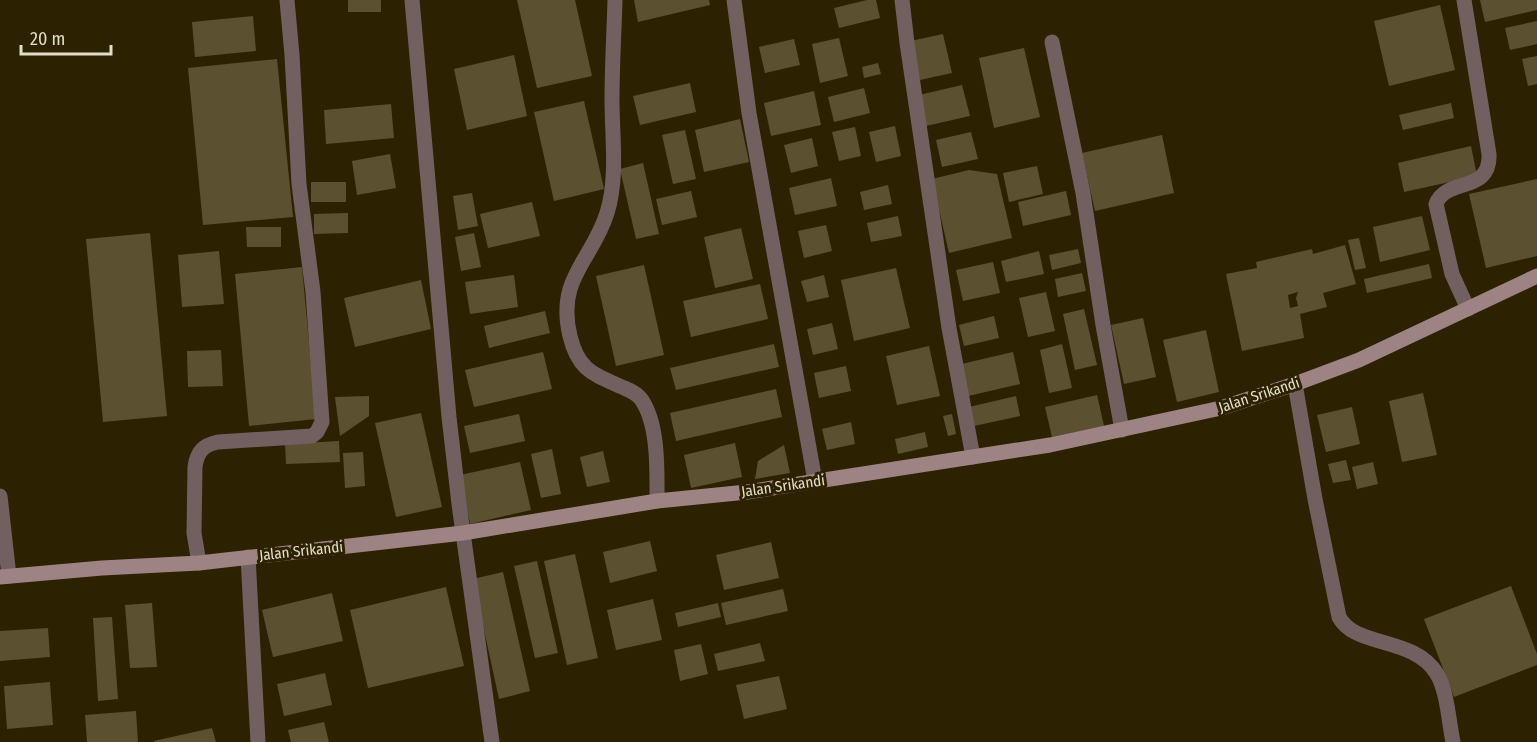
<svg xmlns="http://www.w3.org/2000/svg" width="1537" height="742" font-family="'Fira Sans Condensed',sans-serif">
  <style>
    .building { fill: #5b5131; fill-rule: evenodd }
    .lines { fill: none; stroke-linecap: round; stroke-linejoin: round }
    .street { stroke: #726061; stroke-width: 15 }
    .secondary { stroke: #9e8384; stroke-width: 15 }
    .labels { text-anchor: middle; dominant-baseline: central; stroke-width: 6; stroke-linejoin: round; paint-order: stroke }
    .street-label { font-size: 15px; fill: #e2dcca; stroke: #2c2202 }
  </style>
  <rect width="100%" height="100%" fill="#2c2202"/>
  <g class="building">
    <rect x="348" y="0" width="33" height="12"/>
    <polygon points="517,0 575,0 592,76 537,88"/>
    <polygon points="634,0 709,0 710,5 638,22"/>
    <polygon points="867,0 876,0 880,18 839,28 834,8"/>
    <polygon points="1480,0 1537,0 1537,10 1485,22"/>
    <polygon points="1440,5 1455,70 1389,86 1374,21"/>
    <polygon points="253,16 256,51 195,57 192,22"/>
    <polygon points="1537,21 1537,44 1510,50 1505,28"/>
    <polygon points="943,34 952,73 920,80 911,41"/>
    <polygon points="839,38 848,76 820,83 812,44"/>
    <polygon points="794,39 800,65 765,73 759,47"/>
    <polygon points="1024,48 1040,117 994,128 979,58"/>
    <polygon points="514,55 527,116 467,130 454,69"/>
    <polygon points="1537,56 1537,84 1528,86 1522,59"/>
    <polygon points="277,59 293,217 203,225 188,68"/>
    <polygon points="878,63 881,74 864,78 862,67"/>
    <polygon points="690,83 696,112 640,125 633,96"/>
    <polygon points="962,85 970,116 926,126 919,95"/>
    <polygon points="864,88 870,113 834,122 828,97"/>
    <polygon points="814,91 821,125 771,136 764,103"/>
    <polygon points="584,101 604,189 554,201 534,112"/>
    <polygon points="1451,103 1454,118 1403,130 1399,115"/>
    <polygon points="391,104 394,138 326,144 324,110"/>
    <polygon points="740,119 749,162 704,172 695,130"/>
    <polygon points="895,126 901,156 876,162 869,132"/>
    <polygon points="855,127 861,156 839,161 832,132"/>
    <polygon points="685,130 696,179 673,184 662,135"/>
    <polygon points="971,132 978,159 942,167 936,140"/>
    <polygon points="1162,135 1174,193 1095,211 1082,153"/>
    <polygon points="812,138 818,166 791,173 784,145"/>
    <polygon points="1471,146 1477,176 1404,192 1398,163"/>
    <polygon points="390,154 396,188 357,195 352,161"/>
    <polygon points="643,163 659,234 636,239 620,169"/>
    <polygon points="1037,166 1043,194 1009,202 1003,173"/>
    <polygon points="969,170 997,174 1012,238 949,253 932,179"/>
    <polygon points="831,178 837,206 795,215 789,188"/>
    <polygon points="1537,179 1537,256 1486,268 1469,194"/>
    <rect x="311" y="182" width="35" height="20"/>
    <polygon points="888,185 892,204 864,210 860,192"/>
    <polygon points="691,191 697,217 662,225 656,199"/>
    <polygon points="1066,191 1071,215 1023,226 1018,202"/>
    <polygon points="472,193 478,226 458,230 453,196"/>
    <polygon points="532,202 540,236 488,248 480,214"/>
    <polygon points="348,213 348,233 314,234 314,214"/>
    <polygon points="898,216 902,236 871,242 867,223"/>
    <polygon points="1422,216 1430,250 1380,262 1373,227"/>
    <polygon points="826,225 832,251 804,258 798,231"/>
    <polygon points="246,227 281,227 281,247 247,247"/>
    <polygon points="741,228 753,279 715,288 704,237"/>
    <polygon points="150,233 167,416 103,422 86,239"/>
    <polygon points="474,233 481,267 461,271 455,237"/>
    <polygon points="1359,238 1366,268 1355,270 1348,240"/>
    <path d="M1345,245L1356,284L1323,293L1327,307L1300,314L1304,338L1242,351L1226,274L1257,268L1256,262L1312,249L1313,254ZM1298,292L1296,298L1298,306L1290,308L1288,295Z"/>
    <polygon points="1078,249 1081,263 1052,270 1049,255"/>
    <polygon points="219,251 224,304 182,307 178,255"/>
    <polygon points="1039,251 1044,274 1006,282 1001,261"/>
    <polygon points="993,262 1000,293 963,301 956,270"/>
    <polygon points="1429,264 1432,278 1367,293 1364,279"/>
    <polygon points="644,265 664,355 616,366 596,276"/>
    <polygon points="302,267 316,419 249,426 235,274"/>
    <polygon points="896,268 910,328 854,341 841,280"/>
    <polygon points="1082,273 1086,291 1058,297 1055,279"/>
    <polygon points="514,275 518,307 470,314 465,282"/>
    <polygon points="824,275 829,297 807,302 801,281"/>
    <polygon points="421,280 431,329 355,347 344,298"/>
    <polygon points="760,284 768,319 691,337 683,301"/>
    <polygon points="1046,292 1055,331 1028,337 1019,298"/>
    <polygon points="1084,309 1097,365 1075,370 1063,314"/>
    <polygon points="545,311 550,333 489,348 484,326"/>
    <polygon points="994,316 999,338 964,346 959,325"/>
    <polygon points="1143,318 1156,377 1124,384 1111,325"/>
    <polygon points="832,323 838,349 813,355 807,329"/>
    <polygon points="1206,330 1219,392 1177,402 1163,340"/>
    <polygon points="774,344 779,367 676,390 670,368"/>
    <polygon points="1062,344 1072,388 1049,393 1040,350"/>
    <polygon points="929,346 940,396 897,405 886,356"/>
    <polygon points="221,350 223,386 188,387 187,351"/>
    <polygon points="543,352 552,389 474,407 465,370"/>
    <polygon points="1013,352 1020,384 964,397 957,365"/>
    <polygon points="846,366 851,391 819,398 814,373"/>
    <polygon points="776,389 782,417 676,441 670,413"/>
    <polygon points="1423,393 1437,455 1402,462 1389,401"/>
    <polygon points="1097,395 1104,426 1052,437 1045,407"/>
    <polygon points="369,396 369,416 340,436 335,397"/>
    <polygon points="1016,396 1020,416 974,426 969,407"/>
    <polygon points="1352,407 1360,444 1326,452 1317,415"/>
    <polygon points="421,413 442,507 396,517 375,423"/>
    <polygon points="519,414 525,441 470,453 464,426"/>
    <polygon points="952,414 956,434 948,436 943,416"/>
    <polygon points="851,422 855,444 827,450 822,429"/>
    <polygon points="925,432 928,447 898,454 895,439"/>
    <polygon points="339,441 340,462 286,464 285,444"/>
    <polygon points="735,443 742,477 691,488 684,455"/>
    <polygon points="784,445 790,473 755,479 758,461"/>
    <polygon points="552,449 561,494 541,498 531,454"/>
    <polygon points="603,451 610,482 587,487 580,457"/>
    <polygon points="363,452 365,486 345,488 343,453"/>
    <polygon points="1346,460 1351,480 1333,483 1328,464"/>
    <polygon points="520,462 531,510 470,524 460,475"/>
    <polygon points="1373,462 1378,484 1357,489 1352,467"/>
    <polygon points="650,541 657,571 610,583 603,552"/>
    <polygon points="771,542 779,578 724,590 716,555"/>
    <polygon points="575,554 598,658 567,665 544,561"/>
    <polygon points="537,561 558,653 535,658 514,566"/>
    <polygon points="503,572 530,691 499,699 473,579"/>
    <polygon points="1511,586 1537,654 1537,665 1454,697 1424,619"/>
    <polygon points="446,587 464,666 368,688 350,610"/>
    <polygon points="783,589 788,611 726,625 721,603"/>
    <polygon points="332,593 343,641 273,657 262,610"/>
    <polygon points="653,599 662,640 616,650 607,610"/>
    <polygon points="152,603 157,667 130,668 125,605"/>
    <polygon points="718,603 721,617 678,627 675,613"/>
    <polygon points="112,617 118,699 98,701 93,618"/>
    <polygon points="48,628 50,657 0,661 0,631"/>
    <polygon points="760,643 765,661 718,671 714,654"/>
    <polygon points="701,644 708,674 680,681 674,650"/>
    <polygon points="325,673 332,705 284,716 277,684"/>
    <polygon points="779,676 787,709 744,719 736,685"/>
    <polygon points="50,682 53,725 7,729 4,686"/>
    <polygon points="136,711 138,742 87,742 85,715"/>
    <polygon points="324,722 329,742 291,742 288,730"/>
    <polygon points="212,728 216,742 154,742 154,741"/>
  </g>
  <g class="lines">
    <g class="street">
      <polyline points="412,0 449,417 459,504 492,742"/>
      <path d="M615,0C614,33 612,67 612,100C612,137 618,178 607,213C592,261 556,278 570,336C578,370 593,374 622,387C629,390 637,393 641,399C659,424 657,472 657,501"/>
      <polyline points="734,0 749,113 815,481"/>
      <polyline points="902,0 907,43 949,328 973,457"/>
      <path d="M1464,0L1489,154C1491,194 1446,177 1436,204L1452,274L1468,309"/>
      <polyline points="1052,42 1083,193 1103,325 1122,430"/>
      <path d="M1295,384L1315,499L1339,617C1355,648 1414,636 1437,674C1447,690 1449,723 1453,742"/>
      <polyline points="0,496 9,576"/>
      <polyline points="248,557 258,742"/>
      <path d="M199,563L194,533L195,467C197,452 203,445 218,442L312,436L317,432L322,422L313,292L299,184L292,55L287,0"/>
    </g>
    <polyline class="secondary" points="0,577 102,568 199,563 463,533 657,501 747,492 1050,445 1221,408 1295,384 1359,360 1537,276"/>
  </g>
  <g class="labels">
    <g class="street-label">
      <text transform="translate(1259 395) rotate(-18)">Jalan Srikandi</text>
      <text transform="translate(783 486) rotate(-8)">Jalan Srikandi</text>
      <text transform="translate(301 551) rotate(-6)">Jalan Srikandi</text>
    </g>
  </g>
  <path d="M21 45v9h90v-9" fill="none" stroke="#e2dcca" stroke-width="3"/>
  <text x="30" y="45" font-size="18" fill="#e2dcca" stroke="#2c2202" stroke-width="4.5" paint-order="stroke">20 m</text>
</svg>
